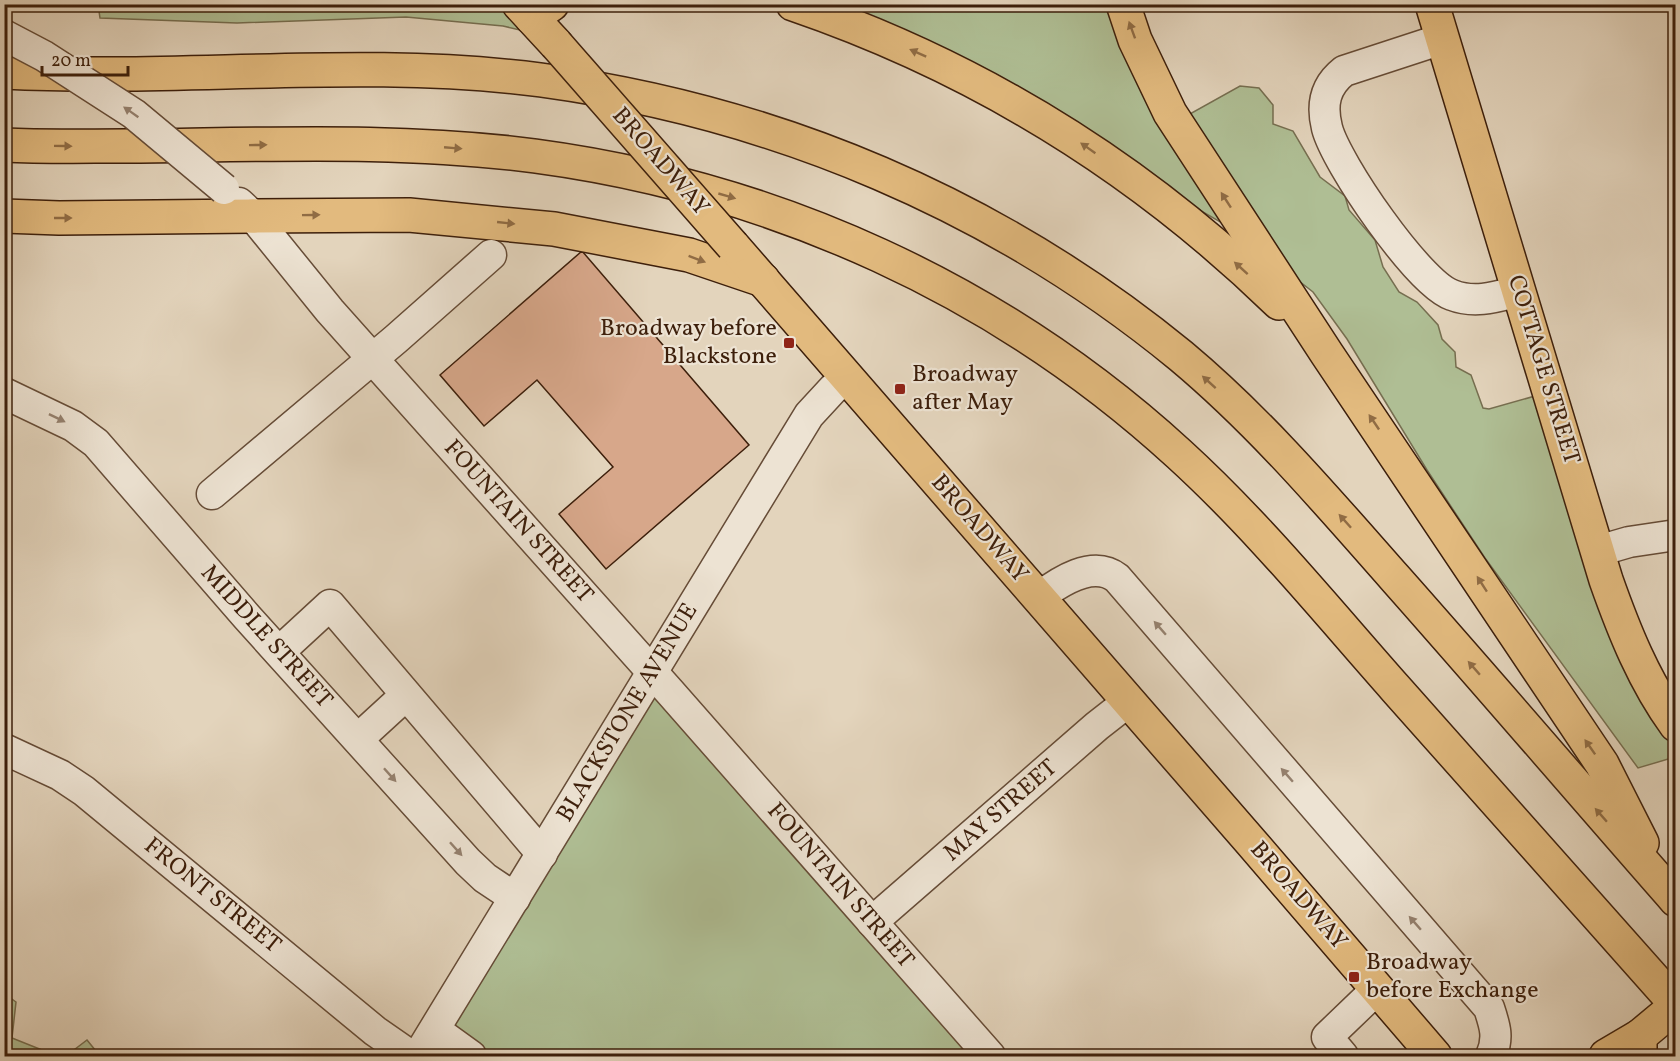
<svg xmlns="http://www.w3.org/2000/svg" width="1680" height="1061" font-family="Vollkorn,serif">
  <style>
    .green { fill: #afbe94; stroke: #766e50; stroke-width: 1.5 }
    .building { fill: #d7a78a; stroke: #3d1f0b; stroke-width: 1.5 }
    .lines { fill: none; stroke-linecap: round; stroke-linejoin: round }
    .minor-casing { stroke: #664c37; stroke-width: 33 }
    .major-casing { stroke: #3d1f0b; stroke-width: 36 }
    .highway-casing { stroke: #3d1f0b; stroke-width: 36 }
    .minor { stroke: #ede3d3; stroke-width: 30 }
    .major { stroke: #e2ba7e; stroke-width: 33 }
    .highway { stroke: #e2ba7e; stroke-width: 33 }
    .minor-bridge-casing { stroke: #664c37; stroke-width: 33; stroke-linecap: butt }
    .major-bridge-casing { stroke: #3d1f0b; stroke-width: 36; stroke-linecap: butt }
    .minor-bridge { stroke: #ede3d3; stroke-width: 30 }
    .major-bridge { stroke: #e2ba7e; stroke-width: 33 }
    .oneway { fill: #906c44 }
    .oneway2 { fill: #95816f }
    .poi-dot { fill: #8f2418; stroke: #ede3d3; stroke-width: 2 }
    .labels { text-anchor: middle; dominant-baseline: central; stroke-width: 4.5; stroke-linejoin: round; paint-order: stroke }
    .street-label { font-size: 24px; fill: #3d1f0b; stroke: #ede3d3 }
    .poi-label { font-size: 24px; fill: #3d1f0b; stroke: #ede3d3; text-anchor: start }
  </style>
  <rect width="100%" height="100%" fill="#e3d4bc"/>
  <filter id="stains"><feTurbulence type="fractalNoise" baseFrequency=".00333" numOctaves="4"/><feColorMatrix values="0 0 0 0 .2 0 0 0 0 .09 0 0 0 0 .02 0 0 0 .5 -.17"/></filter>
  <radialGradient id="worn" r=".72"><stop offset=".6" stop-color="#630" stop-opacity="0"/><stop offset="1" stop-color="#630" stop-opacity=".3"/></radialGradient>
  <g class="green">
    <polygon points="98,4 520,5 542,35 503,26 406,17 237,23 100,18"/>
    <polygon points="781,5 1129,5 1182,114 1190,114 1240,86 1259,88 1273,105 1273,124 1293,131 1320,177 1345,196 1349,210 1375,240 1383,267 1399,292 1417,302 1438,325 1442,339 1455,352 1456,367 1471,375 1483,408 1489,409 1560,389 1611,556 1675,710 1675,757 1638,768 1485,558 1427,470 1347,339 1313,292 1231,228 1099,152"/>
    <polygon points="659,688 993,1056 426,1056"/>
    <polygon points="5,994 16,1002 12,1038 57,1056 5,1056"/>
    <polygon points="87,1040 100,1056 66,1056"/>
  </g>
  <polygon class="building" points="582,251 749,445 606,569 559,514 613,467 537,380 484,426 440,375"/>
  <g class="lines">
    <g class="minor-casing">
      <g id="minor">
        <path d="M1442,39L1344,71C1325,86 1321,104 1327,128C1336,163 1418,283 1452,295C1475,304 1496,297 1519,291"/>
        <polyline points="239,203 253,216 330,311 670,692 990,1056"/>
        <polyline points="4,393 73,426 96,443 247,617 468,862 485,878 515,898"/>
        <polyline points="212,494 396,339 491,255"/>
        <polyline points="1598,551 1629,542 1676,535"/>
        <path d="M1039,597C1059,582 1093,559 1117,578L1489,1008C1495,1026 1499,1038 1491,1056"/>
        <polyline points="279,652 330,605 542,854"/>
        <polyline points="358,739 406,695"/>
        <polyline points="4,749 60,775 84,791 375,1031 411,1056"/>
        <polyline points="872,922 1097,726 1129,701"/>
        <polyline points="435,1030 471,1056"/>
        <polyline points="418,1056 809,415 833,389 848,377"/>
        <polyline points="1343,1056 1327,1037 1377,989"/>
      </g>
    </g>
    <g class="major-casing">
      <g id="major">
        <polyline points="519,4 556,44"/>
        <path d="M1432,4L1606,580C1624,631 1644,681 1676,725"/>
        <polyline points="253,216 409,215 554,229 689,255 763,280"/>
        <polyline points="733,246 1251,842 1435,1056"/>
        <polyline points="1606,1056 1640,1036 1676,1006"/>
      </g>
    </g>
    <g class="highway-casing">
      <g id="highway">
        <path d="M793,4C977,67 1139,167 1279,303"/>
        <polyline points="1123,4 1135,40 1170,113 1327,354 1602,764 1642,843"/>
        <polyline points="532,18 552,4"/>
        <path d="M4,72C183,81 363,57 541,80C776,112 997,205 1181,356C1260,422 1327,501 1395,578C1489,684 1582,793 1676,900"/>
        <path d="M4,145C45,147 85,146 125,146C261,145 399,138 535,156C775,188 1000,290 1179,454C1258,526 1326,610 1396,689C1489,794 1582,899 1676,1004"/>
        <polyline points="4,216 59,218 253,216"/>
        <polyline points="1640,1036 1640,1056"/>
      </g>
    </g>
    <use href="#minor" class="minor"/>
    <use href="#major" class="major"/>
    <use href="#highway" class="highway"/>
    <g class="minor-bridge-casing">
      <polyline id="minor-bridge" points="4,35 44,56 134,114 224,189"/>
    </g>
    <g class="major-bridge-casing">
      <polyline id="major-bridge" points="556,44 733,246"/>
    </g>
    <use href="#minor-bridge" class="minor-bridge"/>
    <use href="#major-bridge" class="major-bridge"/>
  </g>
  <defs><path id="oneway-solid" d="M-6-.8H1V-3.2L6.5 0L1 3.2V.8H-6Z" transform="scale(1.5)"/></defs>
  <g class="oneway">
    <use href="#oneway-solid" transform="translate(1132 30) rotate(-110)"/>
    <use href="#oneway-solid" transform="translate(918 53) rotate(-156)"/>
    <use href="#oneway-solid" transform="translate(258 145) rotate(-1)"/>
    <use href="#oneway-solid" transform="translate(63 146) rotate(1)"/>
    <use href="#oneway-solid" transform="translate(453 148) rotate(5)"/>
    <use href="#oneway-solid" transform="translate(1088 148) rotate(-145)"/>
    <use href="#oneway-solid" transform="translate(727 196) rotate(16)"/>
    <use href="#oneway-solid" transform="translate(1226 200) rotate(-123)"/>
    <use href="#oneway-solid" transform="translate(311 215) rotate(-1)"/>
    <use href="#oneway-solid" transform="translate(63 218)"/>
    <use href="#oneway-solid" transform="translate(506 223) rotate(6)"/>
    <use href="#oneway-solid" transform="translate(697 259) rotate(21)"/>
    <use href="#oneway-solid" transform="translate(1241 268) rotate(-138)"/>
    <use href="#oneway-solid" transform="translate(1209 382) rotate(-138)"/>
    <use href="#oneway-solid" transform="translate(1374 422) rotate(-124)"/>
    <use href="#oneway-solid" transform="translate(1345 521) rotate(-132)"/>
    <use href="#oneway-solid" transform="translate(1482 584) rotate(-123)"/>
    <use href="#oneway-solid" transform="translate(1474 668) rotate(-131)"/>
    <use href="#oneway-solid" transform="translate(1590 747) rotate(-125)"/>
    <use href="#oneway-solid" transform="translate(1601 815) rotate(-131)"/>
  </g>
  <g class="oneway2">
    <use href="#oneway-solid" transform="translate(131 112) rotate(-145)"/>
    <use href="#oneway-solid" transform="translate(57 418) rotate(26)"/>
    <use href="#oneway-solid" transform="translate(1160 628) rotate(-131)"/>
    <use href="#oneway-solid" transform="translate(390 775) rotate(48)"/>
    <use href="#oneway-solid" transform="translate(1287 775) rotate(-131)"/>
    <use href="#oneway-solid" transform="translate(456 849) rotate(48)"/>
    <use href="#oneway-solid" transform="translate(1415 923) rotate(-131)"/>
  </g>
  <g class="poi-dot">
    <rect x="783" y="337" width="12" height="12" rx="3"/>
    <rect x="894" y="383" width="12" height="12" rx="3"/>
    <rect x="1348" y="971" width="12" height="12" rx="3"/>
  </g>
  <g class="labels">
    <g class="street-label">
      <text transform="translate(660 162) rotate(49)">BROADWAY</text>
      <text transform="translate(1543 370) rotate(73)">COTTAGE STREET</text>
      <text transform="translate(518 522) rotate(48)">FOUNTAIN STREET</text>
      <text transform="translate(979 529) rotate(49)">BROADWAY</text>
      <text transform="translate(266 637) rotate(48)">MIDDLE STREET</text>
      <text transform="translate(628 713) rotate(-59)">BLACKSTONE AVENUE</text>
      <text transform="translate(1001 811) rotate(-41)">MAY STREET</text>
      <text transform="translate(840 886) rotate(49)">FOUNTAIN STREET</text>
      <text transform="translate(212 896) rotate(39)">FRONT STREET</text>
      <text transform="translate(1298 896) rotate(49)">BROADWAY</text>
    </g>
    <g class="poi-label">
      <text x="777" y="329" text-anchor="end">Broadway before<tspan x="777" dy="28">Blackstone</tspan></text>
      <text x="912" y="375">Broadway<tspan x="912" dy="28">after May</tspan></text>
      <text x="1366" y="963">Broadway<tspan x="1366" dy="28">before Exchange</tspan></text>
    </g>
  </g>
  <rect width="1680" height="1061" fill="none" stroke="#e3d4bc" stroke-width="24"/>
  <rect x="6" y="6" width="1668" height="1049" fill="none" stroke="#3d1f0b" stroke-width="3"/>
  <rect x="12" y="12" width="1656" height="1037" fill="none" stroke="#3d1f0b" stroke-width="1.5"/>
  <path d="M42 66v9h86v-9" fill="none" stroke="#3d1f0b" stroke-width="3"/>
  <text x="51" y="66" font-size="18" fill="#3d1f0b" stroke="#ede3d3" stroke-width="4.5" paint-order="stroke">20 m</text>
  <rect width="100%" height="100%" filter="url(#stains)"/>
  <rect width="100%" height="100%" fill="url(#worn)"/>
</svg>
